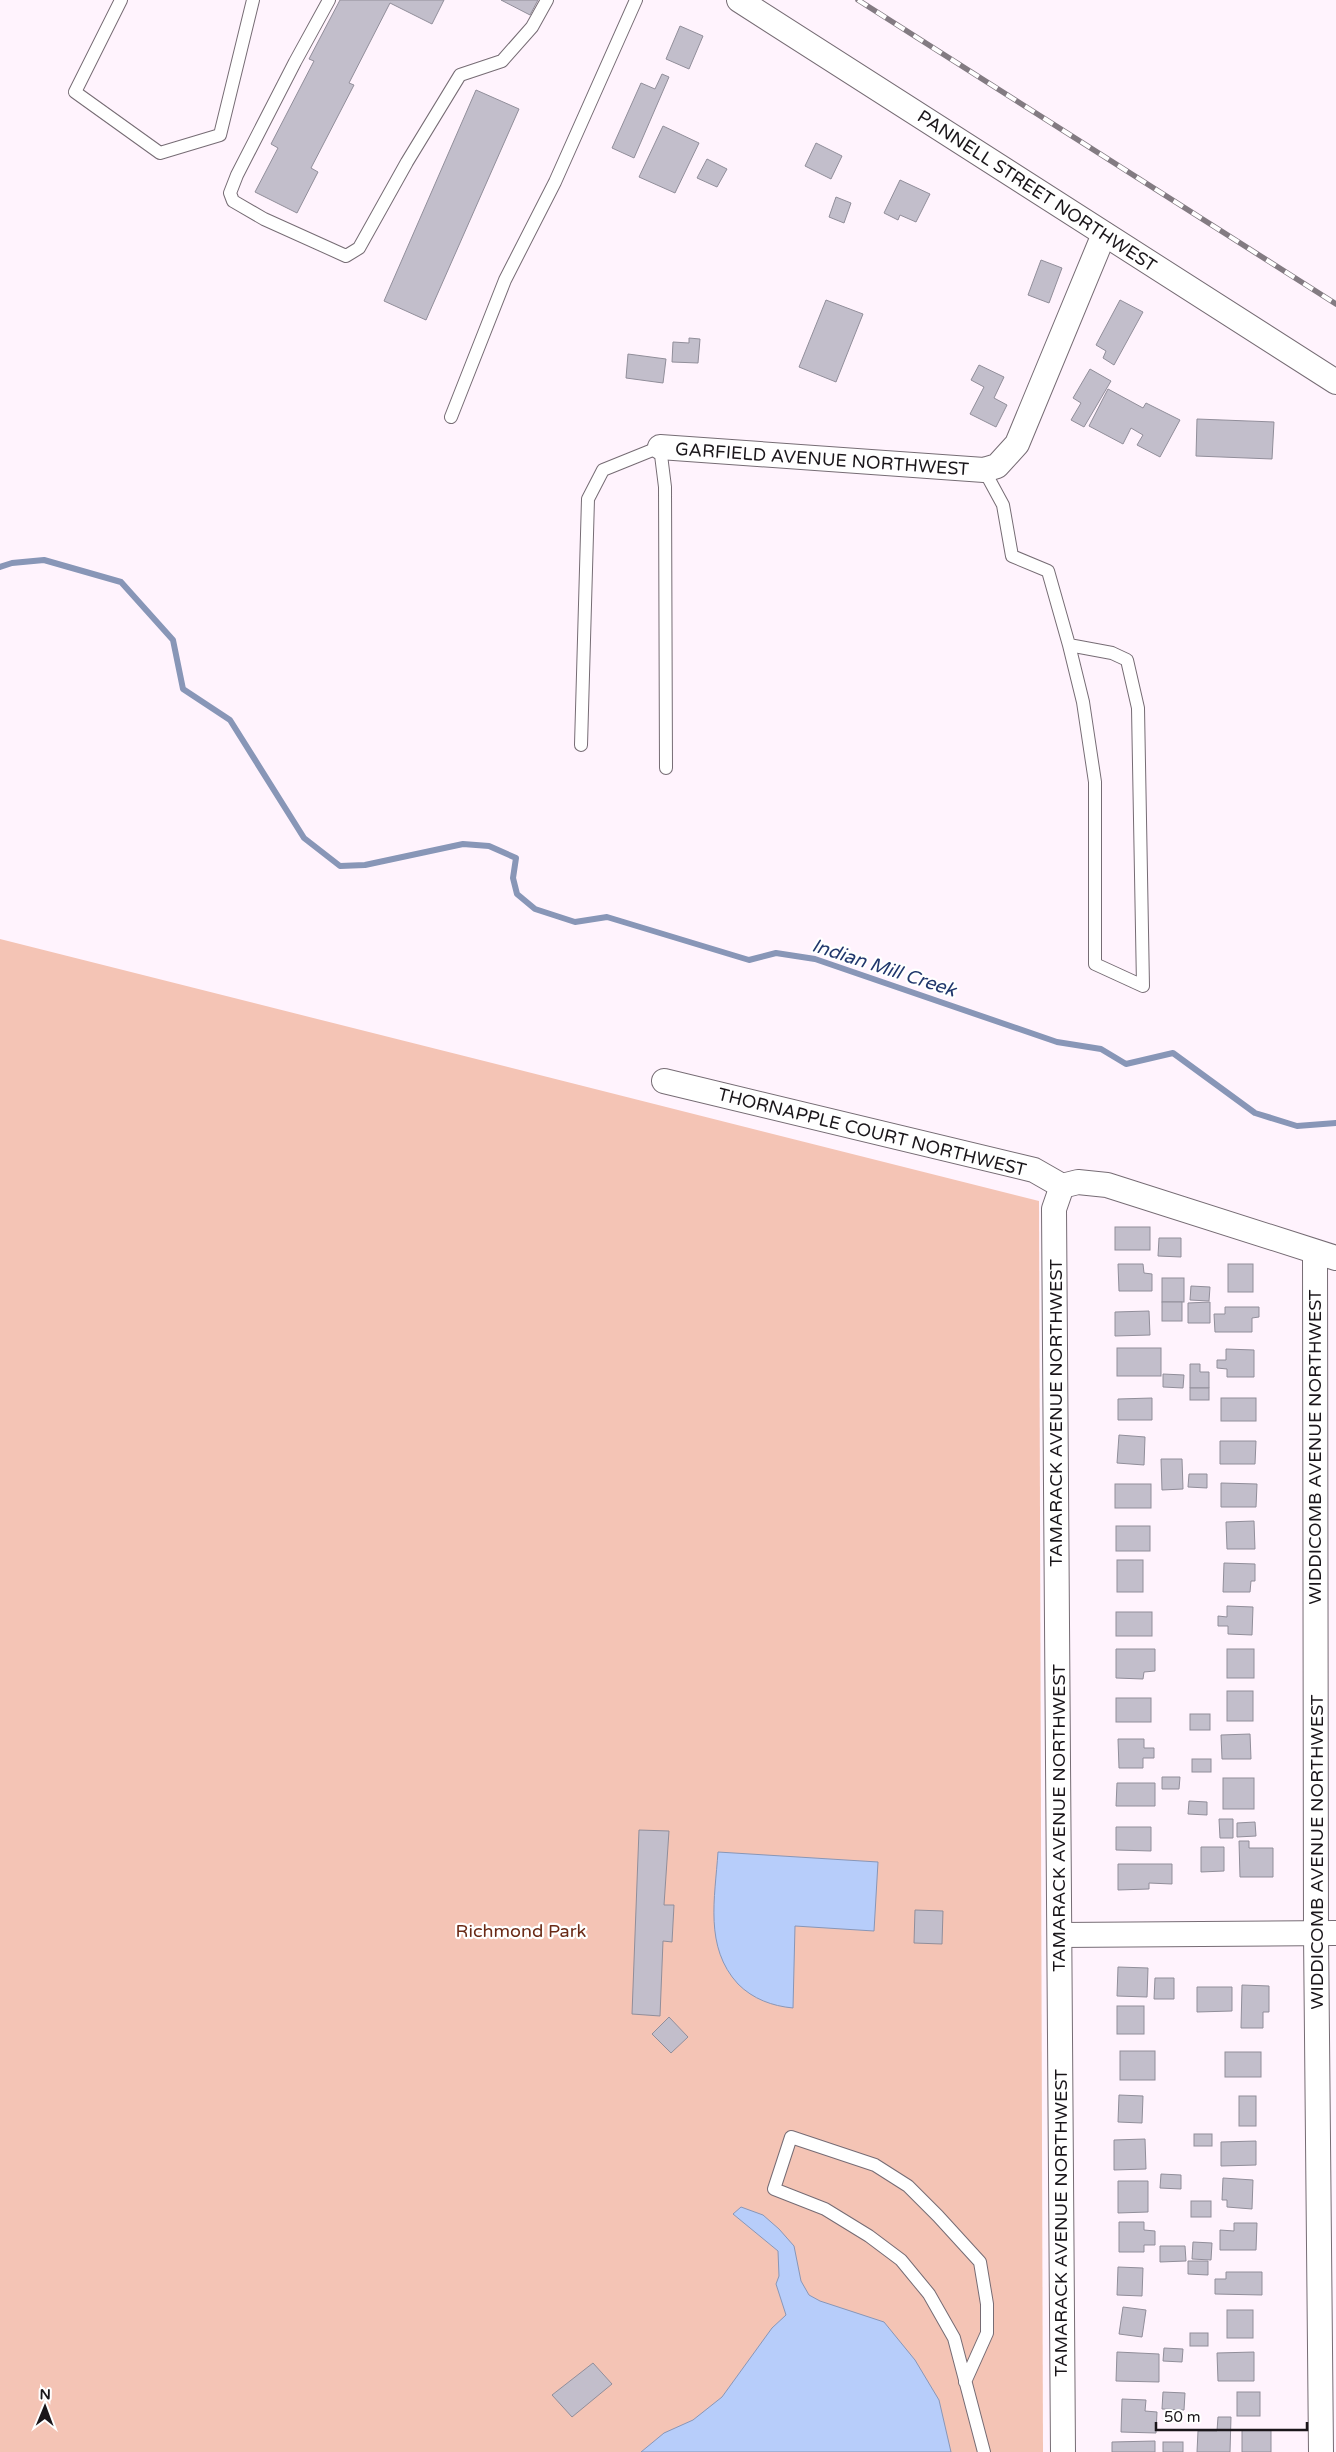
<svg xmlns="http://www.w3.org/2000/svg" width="1336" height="2452" font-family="'Varela Round',sans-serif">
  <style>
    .green { fill: #f4c4b5 }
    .water { fill: #b7cdfa; stroke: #8896b7 }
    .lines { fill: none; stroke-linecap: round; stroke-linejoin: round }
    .stream { stroke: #8896b7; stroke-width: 6 }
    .building { fill: #c2becb; stroke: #918e9a }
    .service-casing { stroke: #766c74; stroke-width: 14 }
    .minor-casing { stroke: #766c74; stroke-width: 26 }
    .service { stroke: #fff; stroke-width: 12 }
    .minor { stroke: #fff; stroke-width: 24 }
    .rail-casing { stroke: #837b82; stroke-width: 5.5 }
    .rail { stroke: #fff; stroke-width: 4; stroke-dasharray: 11; stroke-linecap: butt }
    .labels { text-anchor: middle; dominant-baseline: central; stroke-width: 4.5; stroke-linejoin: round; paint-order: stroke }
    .street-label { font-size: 18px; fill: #1a161a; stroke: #fff }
    .park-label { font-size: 18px; fill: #6a2a16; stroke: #fff }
    .water-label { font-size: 19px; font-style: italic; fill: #20376c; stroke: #fff }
  </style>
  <rect width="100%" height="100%" fill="#fff3fd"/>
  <polygon class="green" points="0,939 1039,1201 1043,2452 0,2452"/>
  <g class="water">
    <path d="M718,1852L878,1862L874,1931L795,1926L793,2008C772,2006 753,1999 738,1984C704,1947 715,1898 718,1852Z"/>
    <polygon points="741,2207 763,2215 779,2229 794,2246 801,2281 809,2295 820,2301 884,2322 915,2360 939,2400 951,2452 641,2452 664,2433 693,2420 722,2397 772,2328 786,2315 776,2284 779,2276 778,2251 733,2214"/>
  </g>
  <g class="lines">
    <polyline class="stream" points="0,567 12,563 44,560 121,582 173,640 183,689 230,720 304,838 340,866 365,865 463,844 489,846 516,858 513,878 517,894 535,909 575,922 607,917 749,960 776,953 815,959 1057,1042 1101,1049 1126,1064 1173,1053 1255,1113 1297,1126 1336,1123"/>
  </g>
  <g class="building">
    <polygon points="340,0 444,0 432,24 390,3 349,83 354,85 311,168 318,172 297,213 255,192 278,148 271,144 314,61 309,59"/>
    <polygon points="501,0 538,0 530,15"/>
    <polygon points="680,26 703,36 689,69 666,59"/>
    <polygon points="662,74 669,77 634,158 612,148 641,83 655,89"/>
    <polygon points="476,90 519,109 426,320 384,301"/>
    <polygon points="663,126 699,143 675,193 639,177"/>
    <polygon points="816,143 842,156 831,179 805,166"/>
    <polygon points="707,159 727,169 717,187 697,178"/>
    <polygon points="900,180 930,194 916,222 900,215 898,220 884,213"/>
    <polygon points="836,197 851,203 844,223 829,217"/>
    <polygon points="1041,260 1062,268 1049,303 1028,295"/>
    <polygon points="826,300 863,314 836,382 799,367"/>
    <polygon points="1120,300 1143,312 1114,365 1103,358 1106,351 1096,345"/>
    <polygon points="689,338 700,339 698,363 672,362 673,342 689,343"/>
    <polygon points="628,354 666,359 663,383 626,378"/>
    <polygon points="979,365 1004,377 994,398 1007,405 996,427 970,414 984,387 971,380"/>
    <polygon points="1090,369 1111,381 1084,427 1071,420 1081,403 1073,398"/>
    <polygon points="1108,389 1143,408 1146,403 1180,420 1160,457 1137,445 1143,435 1131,428 1123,444 1089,426"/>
    <polygon points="1197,419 1274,422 1272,459 1196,456"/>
    <rect x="1115" y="1227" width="35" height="23"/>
    <polygon points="1159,1238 1181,1238 1181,1257 1158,1256"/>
    <polygon points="1118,1264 1143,1264 1144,1273 1152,1274 1152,1291 1119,1291"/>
    <rect x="1228" y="1264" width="25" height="28"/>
    <rect x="1162" y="1278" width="22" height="24"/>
    <polygon points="1191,1286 1210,1287 1209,1301 1190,1300"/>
    <rect x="1162" y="1302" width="20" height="19"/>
    <polygon points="1210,1302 1210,1323 1188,1323 1188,1303"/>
    <polygon points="1225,1307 1259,1307 1259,1317 1252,1318 1252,1332 1215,1332 1214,1314 1225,1314"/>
    <polygon points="1149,1311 1150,1335 1115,1336 1115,1312"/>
    <rect x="1117" y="1348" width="44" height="28"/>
    <polygon points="1226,1349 1254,1350 1254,1377 1227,1377 1227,1369 1217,1368 1217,1360 1226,1360"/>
    <polygon points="1190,1364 1200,1364 1200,1372 1209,1372 1209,1388 1190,1388"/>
    <polygon points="1163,1374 1184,1375 1183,1388 1163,1387"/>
    <rect x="1190" y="1388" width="19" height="12"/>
    <polygon points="1152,1398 1152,1420 1118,1420 1118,1399"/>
    <rect x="1221" y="1398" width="35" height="23"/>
    <polygon points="1119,1435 1145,1437 1144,1465 1117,1463"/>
    <polygon points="1220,1441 1256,1441 1255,1464 1220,1464"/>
    <polygon points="1161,1459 1182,1459 1183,1489 1162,1490"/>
    <polygon points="1189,1474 1207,1474 1207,1488 1188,1487"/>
    <polygon points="1221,1483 1257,1484 1256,1507 1221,1507"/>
    <rect x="1115" y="1484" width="36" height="24"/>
    <polygon points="1254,1521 1255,1549 1227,1549 1226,1522"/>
    <rect x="1116" y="1526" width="34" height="25"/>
    <rect x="1117" y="1560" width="26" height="32"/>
    <polygon points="1224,1563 1255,1564 1255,1581 1251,1581 1250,1592 1223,1592"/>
    <polygon points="1227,1606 1253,1607 1252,1635 1228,1634 1228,1626 1218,1626 1218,1616 1227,1617"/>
    <rect x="1116" y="1612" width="36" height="24"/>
    <polygon points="1116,1649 1155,1649 1155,1671 1144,1672 1143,1679 1116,1678"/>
    <rect x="1227" y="1649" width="27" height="29"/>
    <rect x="1227" y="1691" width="26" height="30"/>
    <rect x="1116" y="1698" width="35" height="24"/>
    <rect x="1190" y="1714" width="20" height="16"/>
    <polygon points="1250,1734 1251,1759 1222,1759 1221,1735"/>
    <polygon points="1118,1739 1144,1739 1144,1748 1154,1748 1154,1758 1143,1758 1143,1768 1119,1768"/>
    <rect x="1192" y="1759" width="19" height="13"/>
    <polygon points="1162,1777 1180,1777 1179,1789 1162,1789"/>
    <rect x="1223" y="1778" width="31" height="31"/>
    <polygon points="1117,1783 1155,1783 1155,1806 1116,1806"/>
    <polygon points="1189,1801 1207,1802 1207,1815 1188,1814"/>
    <polygon points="1219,1819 1233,1819 1233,1838 1220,1838"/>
    <polygon points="1255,1822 1256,1836 1237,1837 1237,1823"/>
    <polygon points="1116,1827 1151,1827 1151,1851 1116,1850"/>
    <polygon points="639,1830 669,1831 664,1905 674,1905 672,1942 663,1941 660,2016 632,2014"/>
    <polygon points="1239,1841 1249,1841 1249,1848 1273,1848 1273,1877 1240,1877"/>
    <polygon points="1201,1847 1224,1847 1224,1871 1201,1872"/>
    <polygon points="1118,1864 1172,1864 1172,1884 1149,1883 1149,1889 1118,1890"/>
    <polygon points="915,1910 943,1911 942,1944 914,1943"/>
    <polygon points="1118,1967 1148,1968 1147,1997 1117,1996"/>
    <polygon points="1155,1978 1174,1978 1174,1999 1154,1999"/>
    <polygon points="1242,1985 1269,1986 1269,2012 1263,2012 1263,2028 1241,2028"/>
    <polygon points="1197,1987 1232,1987 1232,2011 1197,2012"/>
    <rect x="1117" y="2006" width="27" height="28"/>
    <polygon points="669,2017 688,2037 671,2053 652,2034"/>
    <rect x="1120" y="2051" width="35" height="29"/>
    <rect x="1225" y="2052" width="36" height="25"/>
    <polygon points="1119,2095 1143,2096 1142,2123 1118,2122"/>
    <rect x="1239" y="2096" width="17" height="30"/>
    <rect x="1194" y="2134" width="18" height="12"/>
    <polygon points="1145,2139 1146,2169 1114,2170 1114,2140"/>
    <polygon points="1256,2141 1256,2165 1221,2166 1221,2142"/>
    <polygon points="1161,2174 1181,2175 1181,2189 1160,2188"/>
    <polygon points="1223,2178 1253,2180 1252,2209 1227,2207 1227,2200 1222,2200"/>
    <polygon points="1118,2181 1148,2181 1148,2212 1118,2213"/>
    <rect x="1191" y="2201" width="20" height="16"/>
    <polygon points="1119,2222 1144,2222 1144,2230 1155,2231 1155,2245 1144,2245 1144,2252 1119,2252"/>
    <polygon points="1234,2223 1257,2223 1256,2250 1220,2250 1220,2230 1234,2231"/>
    <polygon points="1193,2242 1212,2243 1211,2260 1192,2259"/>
    <polygon points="1160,2246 1185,2246 1186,2261 1160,2262"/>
    <polygon points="1188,2261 1208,2261 1208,2275 1188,2274"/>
    <polygon points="1118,2267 1143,2268 1142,2296 1117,2295"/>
    <polygon points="1226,2272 1262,2272 1262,2295 1215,2294 1215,2279 1226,2279"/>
    <polygon points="1123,2307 1146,2310 1142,2337 1119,2334"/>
    <rect x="1227" y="2310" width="26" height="28"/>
    <rect x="1190" y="2333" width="18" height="13"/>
    <polygon points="1164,2348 1183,2349 1182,2362 1163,2361"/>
    <polygon points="1117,2352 1159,2354 1159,2382 1116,2381"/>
    <polygon points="1254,2352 1254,2381 1218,2381 1217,2353"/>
    <polygon points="593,2363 612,2384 572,2417 552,2395"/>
    <polygon points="1163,2392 1185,2393 1184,2410 1162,2409"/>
    <rect x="1237" y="2392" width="23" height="24"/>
    <polygon points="1122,2399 1146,2400 1145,2411 1157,2412 1156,2433 1121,2432"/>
    <polygon points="1218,2417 1231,2417 1230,2452 1197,2452 1198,2431 1217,2431"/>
    <rect x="1242" y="2430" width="29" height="22"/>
    <polygon points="1155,2441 1155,2452 1112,2452 1112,2442"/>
    <rect x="1163" y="2442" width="20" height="10"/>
  </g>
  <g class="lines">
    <g class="service-casing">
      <g id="service">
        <polyline points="121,0 75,92 160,153 220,135 253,0"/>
        <polyline points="329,0 295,62 237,175 230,193 233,201 264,219 346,256 359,248 407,162 460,75 502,61 532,27 547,0"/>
        <polyline points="451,417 505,280 555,182 636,0"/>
        <polyline points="984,470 1003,505 1012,556 1048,571 1069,645 1083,702 1095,782 1095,964 1143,986 1138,708 1127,660 1112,653 1069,645"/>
        <polyline points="581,745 588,499 603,470 660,447 665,487 666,768"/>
        <polyline points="965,2382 987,2333 987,2304 980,2262 938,2216 908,2186 875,2165 791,2137 774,2189 825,2209 869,2236 901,2260 929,2294 954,2338 984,2452"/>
      </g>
    </g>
    <g class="minor-casing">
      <g id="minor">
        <polyline points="739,0 1336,382"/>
        <polyline points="660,447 984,470 997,466 1017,444 1104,234"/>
        <polyline points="664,1081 1034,1170 1062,1186 1078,1182 1107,1185 1336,1258"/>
        <polyline points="1062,1186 1054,1209 1063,2452"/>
        <polyline points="1315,1252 1316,1933 1321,2452"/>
        <polyline points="1060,1935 1336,1933"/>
      </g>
    </g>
    <use href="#service" class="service"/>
    <use href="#minor" class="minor"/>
    <g class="rail-casing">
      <polyline id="rail" points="858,0 1336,304"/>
    </g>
    <use href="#rail" class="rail"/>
  </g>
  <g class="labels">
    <g class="street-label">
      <text transform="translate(1037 191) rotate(33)">PANNELL STREET NORTHWEST</text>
      <text transform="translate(822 459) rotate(4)">GARFIELD AVENUE NORTHWEST</text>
      <text transform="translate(872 1132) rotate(14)">THORNAPPLE COURT NORTHWEST</text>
      <text transform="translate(1056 1413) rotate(-90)">TAMARACK AVENUE NORTHWEST</text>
      <text transform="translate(1315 1447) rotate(-90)">WIDDICOMB AVENUE NORTHWEST</text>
      <text transform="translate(1059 1818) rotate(-90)">TAMARACK AVENUE NORTHWEST</text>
      <text transform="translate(1317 1852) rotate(-90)">WIDDICOMB AVENUE NORTHWEST</text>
      <text transform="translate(1061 2223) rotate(-90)">TAMARACK AVENUE NORTHWEST</text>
    </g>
    <g class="park-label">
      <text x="521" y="1931">Richmond Park</text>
    </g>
    <g class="water-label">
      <text transform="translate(884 968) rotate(18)">Indian Mill Creek</text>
    </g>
  </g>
  <g transform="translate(45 2407) rotate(1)" stroke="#ffffff" stroke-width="4" paint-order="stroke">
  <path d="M0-4L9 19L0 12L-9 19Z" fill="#1a161a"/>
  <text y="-8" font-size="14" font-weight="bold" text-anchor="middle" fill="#1a161a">N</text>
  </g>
  <path d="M1156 2422v8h151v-8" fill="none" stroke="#1a161a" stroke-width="2.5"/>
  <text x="1164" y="2422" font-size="15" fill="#1a161a" stroke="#ffffff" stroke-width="4" paint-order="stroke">50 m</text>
</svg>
